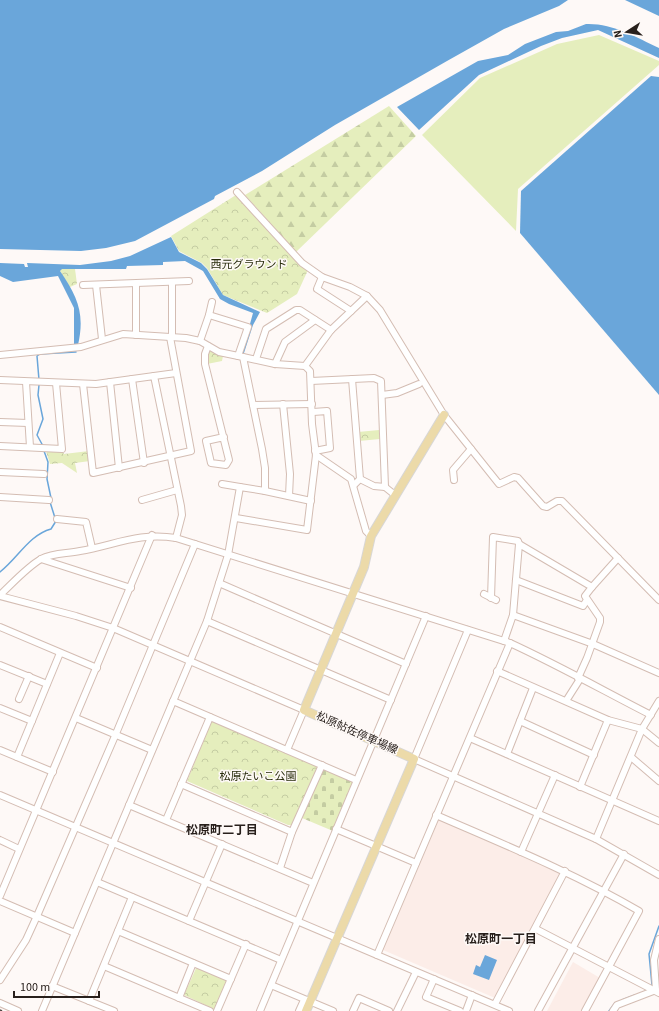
<svg xmlns="http://www.w3.org/2000/svg" width="659" height="1011" font-family="'Source Sans 3','Noto Sans JP',sans-serif">
  <style>
    .education { fill: #fcede8 }
    .green { fill: #e5eebd }
    .forest { fill: url(#forest-firs) }
    .cemetery { fill: url(#cemetery-stones) }
    .park { fill: url(#park-crowns) }
    .water { fill: #6aa6da }
    .lines { fill: none; stroke-linecap: round; stroke-linejoin: round }
    .stream { stroke: #6aa6da; stroke-width: 1.5 }
    .minor-casing { stroke: #d4bdb3; stroke-width: 8 }
    .major-casing { stroke: #d8d7d6; stroke-width: 10 }
    .minor { stroke: #fff; stroke-width: 6 }
    .major { stroke: #ecdaa9; stroke-width: 8 }
    .rail { stroke: #4e4642; stroke-width: 1.5; stroke-dasharray: 5 5; stroke-linecap: butt }
    .labels { text-anchor: middle; dominant-baseline: central; stroke-width: 3; stroke-linejoin: round; paint-order: stroke }
    .park-label { font-size: 11px; fill: #292d0c; stroke: #fef9f7 }
    .street-label { font-size: 11px; fill: #28201c; stroke: #fef9f7 }
    .neighbourhood-label { font-size: 12px; font-weight: bold; fill: #28201c; stroke: #fef9f7 }
  </style>
  <defs>
    <pattern id="forest-firs" width="22" height="20" patternUnits="userSpaceOnUse"><rect width="22" height="20" fill="#e5eebd"/><path d="M5 1l3.5 6h-7zM16 11l3.5 6h-7z" fill="#c4cca2"/></pattern>
    <pattern id="cemetery-stones" width="16" height="16" patternUnits="userSpaceOnUse"><rect width="16" height="16" fill="#e5eebd"/><path d="M2 7V4a2 2 0 0 1 4 0v3zM10 15v-3a2 2 0 0 1 4 0v3z" fill="#c4cca2"/></pattern>
    <pattern id="park-crowns" width="20" height="18" patternUnits="userSpaceOnUse"><rect width="20" height="18" fill="#e5eebd"/><path d="M2 6a3 3 0 1 1 6 0M12 15a3 3 0 1 1 6 0" fill="none" stroke="#c4cca2"/></pattern>
  </defs>
  <rect width="100%" height="100%" fill="#fef9f7"/>
  <g class="education">
    <polygon points="439,819 562,873 495,998 383,950"/>
    <polygon points="573,962 600,978 582,1011 547,1011"/>
  </g>
  <polygon class="green" points="599,35 659,61 659,65 518,189 516,231 422,135 480,78 557,44"/>
  <polygon class="forest" points="389,106 416,136 296,252 245,195"/>
  <polygon class="cemetery" points="322,769 354,782 333,831 302,818"/>
  <g class="park">
    <polygon points="236,195 308,270 297,294 267,313 223,295 207,268 202,263 179,251 171,236"/>
    <polygon points="61,269 75,269 77,284 70,287 60,271"/>
    <polygon points="211,349 223,356 222,361 207,364 208,351"/>
    <polygon points="379,430 380,439 359,441 358,432"/>
    <polygon points="46,451 62,451 64,454 89,451 90,461 75,463 77,473 62,463 50,464"/>
    <polygon points="212,720 315,765 318,769 294,825 288,825 187,781"/>
    <polygon points="197,966 228,980 216,1010 184,995"/>
  </g>
  <g class="water">
    <polygon points="0,0 568,0 559,6 504,29 447,61 335,125 262,171 215,196 214,199 135,241 106,248 81,251 0,249"/>
    <polygon points="625,0 659,0 659,16"/>
    <path d="M586,24C612,23 636,37 659,48V58L598,30L562,38L541,46L479,75L419,130L397,107L478,61L508,55L525,44L556,32L568,31Z"/>
    <polygon points="651,76 659,77 659,395 520,233 521,191"/>
    <path d="M171,237L179,252L201,263L207,269L223,295L260,312L253,325L244,353H242L253,313L229,304L220,299L203,271L185,261L163,262V265L127,266L126,269H62L60,271C78,297 85,314 78,345L74,346V308L58,276L13,282L0,276V263L24,264L25,267H28L27,263L80,265L111,261L130,256Z"/>
    <polygon points="485,955 497,960 489,980 473,974 476,965 480,967"/>
  </g>
  <g class="lines">
    <g class="stream">
      <polyline points="39,380 37,356 40,354 76,352"/>
      <polyline points="39,385 38,395 43,419 37,435 43,446"/>
      <polyline points="44,451 48,462 47,479 51,498"/>
      <path d="M0,572C18,558 29,535 51,529L56,521L50,502"/>
      <polyline points="652,985 649,954 659,926"/>
      <polyline points="622,1000 635,995"/>
      <polyline points="609,1011 615,1003"/>
    </g>
    <g class="minor-casing">
      <g id="minor">
        <polyline points="237,192 302,263 322,277 350,287 367,296 380,310 444,415 499,484 514,477 518,478 543,506 547,507 557,501 562,501 659,600"/>
        <polyline points="322,277 317,289 351,311"/>
        <polyline points="136,284 136,335"/>
        <polyline points="83,285 189,281"/>
        <polyline points="96,285 102,339"/>
        <polyline points="209,315 212,302"/>
        <polyline points="172,337 172,282"/>
        <polyline points="200,341 209,315 248,327 238,356"/>
        <polyline points="208,346 205,354 205,364 229,460 226,465 211,463 206,441 224,437"/>
        <polyline points="0,355 81,347 123,334 186,338 200,341 219,352 243,357 262,449 265,468 265,491 240,487 228,555 207,621 42,1011"/>
        <polyline points="256,359 266,329 296,310 300,310 331,330"/>
        <polyline points="275,364 285,342 315,320"/>
        <polyline points="305,366 331,330 367,296"/>
        <polyline points="154,376 176,373"/>
        <polyline points="132,379 144,463"/>
        <polyline points="352,379 360,479 354,485"/>
        <polyline points="0,380 96,384 154,376 181,506 182,515 176,538"/>
        <polyline points="311,381 374,378 381,381 385,487 395,495"/>
        <polyline points="26,382 30,447"/>
        <polyline points="110,382 119,468"/>
        <polyline points="83,384 93,473 191,451 170,337"/>
        <polyline points="382,395 397,393 419,384"/>
        <polyline points="283,404 290,474 289,496"/>
        <polyline points="253,405 312,404"/>
        <polyline points="313,412 327,411 330,448 315,451"/>
        <polyline points="0,422 28,423"/>
        <polyline points="0,446 62,449 56,383"/>
        <polyline points="316,455 351,479 366,531 371,536"/>
        <polyline points="0,472 44,474"/>
        <polyline points="360,479 374,486 385,487"/>
        <polyline points="454,480 453,470 471,449"/>
        <polyline points="222,484 240,487"/>
        <polyline points="265,491 311,501"/>
        <polyline points="0,497 49,500"/>
        <polyline points="142,500 177,490"/>
        <polyline points="236,518 307,530 316,455 312,424 310,371 305,366 275,364 243,357"/>
        <polyline points="57,519 86,522 92,548"/>
        <polyline points="41,559 131,588"/>
        <polyline points="516,580 583,606 587,600"/>
        <polyline points="219,583 406,664"/>
        <polyline points="592,587 618,558"/>
        <polyline points="484,594 496,600"/>
        <path d="M0,595C13,583 26,568 41,559C54,552 67,554 80,551C115,545 139,532 176,538L510,643C558,665 604,691 651,715"/>
        <polyline points="0,596 76,616 113,628 304,710 287,750"/>
        <polyline points="491,598 493,537 518,541 519,544"/>
        <polyline points="513,615 593,644 659,673"/>
        <polyline points="207,621 391,700"/>
        <polyline points="0,627 97,668"/>
        <polyline points="468,630 414,759 596,839 659,875"/>
        <polyline points="504,641 513,615 519,544 592,587 585,596 600,618 600,622 587,658 578,678"/>
        <polyline points="0,665 47,684"/>
        <polyline points="497,671 608,720 642,729 659,743"/>
        <polyline points="19,699 29,676"/>
        <polyline points="173,701 356,780"/>
        <polyline points="566,701 580,679"/>
        <polyline points="0,708 32,721"/>
        <polyline points="76,718 152,750"/>
        <polyline points="520,721 594,755"/>
        <polyline points="470,738 659,821"/>
        <polyline points="0,750 53,772"/>
        <polyline points="507,754 533,688"/>
        <polyline points="17,757 60,653"/>
        <polyline points="631,757 659,781"/>
        <polyline points="181,784 292,832"/>
        <polyline points="580,787 608,720"/>
        <polyline points="0,795 509,1011"/>
        <polyline points="129,805 313,883"/>
        <path d="M436,815C505,845 574,873 639,911L585,1011"/>
        <polyline points="166,820 210,717"/>
        <polyline points="336,829 416,863"/>
        <polyline points="596,839 642,729 659,701"/>
        <polyline points="0,840 19,849"/>
        <polyline points="521,852 555,775"/>
        <polyline points="280,868 292,832 322,765"/>
        <polyline points="97,882 281,960"/>
        <polyline points="0,896 152,535"/>
        <polyline points="0,901 75,933"/>
        <polyline points="189,921 222,844"/>
        <polyline points="536,929 659,993"/>
        <polyline points="118,931 231,979"/>
        <polyline points="377,955 510,643"/>
        <polyline points="104,966 210,1011"/>
        <polyline points="434,979 426,997 460,1011"/>
        <polyline points="0,980 26,940 37,916 115,736 195,544"/>
        <polyline points="271,985 333,1011"/>
        <polyline points="52,986 114,1011"/>
        <polyline points="656,990 654,960 659,939"/>
        <polyline points="179,998 193,963"/>
        <polyline points="89,1001 132,897"/>
        <polyline points="0,1003 18,1011"/>
        <polyline points="495,1004 565,871"/>
        <polyline points="217,1011 246,944"/>
        <polyline points="260,1011 426,616"/>
        <polyline points="299,1011 304,1000"/>
        <polyline points="353,1011 359,998 389,1011"/>
        <polyline points="397,1011 416,972"/>
        <polyline points="466,1011 472,995"/>
        <polyline points="538,1011 624,854"/>
        <polyline points="613,1011 617,1005 656,990"/>
      </g>
    </g>
    <g class="major-casing">
      <polyline id="major" points="306,1011 414,759 304,710 364,567 371,536 444,415"/>
    </g>
    <use href="#minor" class="minor"/>
    <use href="#major" class="major"/>
    <polyline class="rail" points="0,1010 2,1011"/>
  </g>
  <g class="labels">
    <g class="park-label">
      <text x="249" y="264">西元グラウンド</text>
      <text x="258" y="776">松原たいこ公園</text>
    </g>
    <g class="street-label">
      <text transform="translate(357 733) rotate(24)">松原帖佐停車場線</text>
    </g>
    <g class="neighbourhood-label">
      <text x="222" y="830">松原町二丁目</text>
      <text x="501" y="939">松原町一丁目</text>
    </g>
  </g>
  <g transform="translate(627 32) rotate(258)" stroke="#fef9f7" stroke-width="3" paint-order="stroke">
  <path d="M0-3L7 15L0 10L-7 15Z" fill="#28201c"/>
  <text y="-6" font-size="11" font-weight="bold" text-anchor="middle" fill="#28201c">N</text>
  </g>
  <path d="M14 991v6h85v-6" fill="none" stroke="#28201c" stroke-width="2"/>
  <text x="20" y="991" font-size="12" fill="#28201c" stroke="#fef9f7" stroke-width="3" paint-order="stroke">100 m</text>
</svg>
